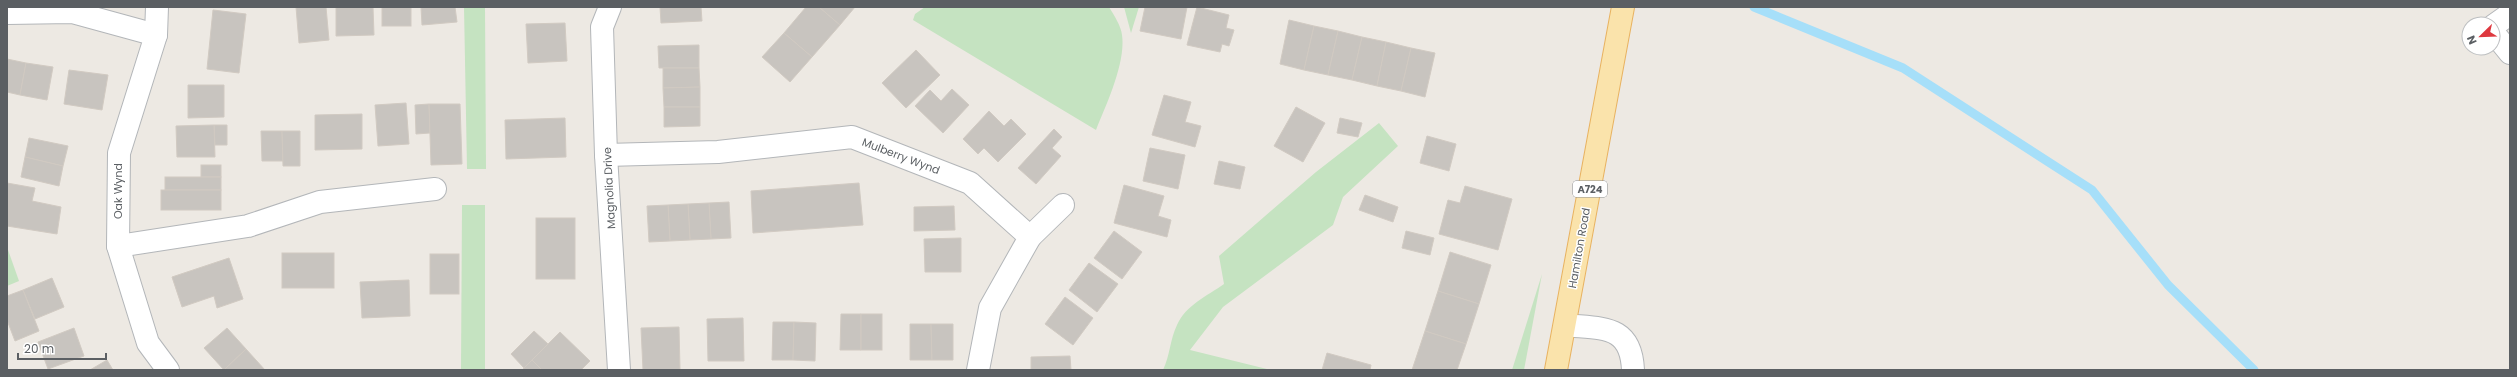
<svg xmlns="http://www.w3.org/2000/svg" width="2517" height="377" font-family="Poppins,sans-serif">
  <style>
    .green { fill: #c5e3c1 }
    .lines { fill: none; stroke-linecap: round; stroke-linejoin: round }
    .stream { stroke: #a6dff9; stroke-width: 9 }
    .building { fill: #c8c4bf; stroke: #d1cac2 }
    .street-casing { stroke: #b3b6b9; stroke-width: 24 }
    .primary-casing { stroke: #e8b260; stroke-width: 24 }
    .street { stroke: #fff; stroke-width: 22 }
    .primary { stroke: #fae3ab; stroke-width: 22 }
    .labels { text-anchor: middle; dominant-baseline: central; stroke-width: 3; stroke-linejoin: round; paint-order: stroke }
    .shield { fill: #fff; stroke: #8c8f92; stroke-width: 1 }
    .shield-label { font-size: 10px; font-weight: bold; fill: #5b5f63 }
    .street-label { font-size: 11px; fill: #5b5f63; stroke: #fff }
  </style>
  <rect width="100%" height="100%" fill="#ede9e3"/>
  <g class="green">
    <polygon points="464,7 485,7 486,169 467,169"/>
    <path d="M925,7H1109C1114,15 1121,26 1122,35C1126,63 1106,105 1096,130L913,20L915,14Z"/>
    <polygon points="1124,7 1139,7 1131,33"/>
    <path d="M1379,123L1398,146L1343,197L1333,225L1223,307L1190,350L1271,370H1163C1170,356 1170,339 1177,325C1186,305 1207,296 1224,284L1219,256L1316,172Z"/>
    <polygon points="462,205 485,205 485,370 461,370"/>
    <polygon points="7,247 19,281 7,286"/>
    <polygon points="1542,274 1524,370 1512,370"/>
  </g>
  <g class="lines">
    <polyline class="stream" points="1754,7 1903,68 2092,190 2168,285 2254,370"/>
  </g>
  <g class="building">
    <polygon points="296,7 326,7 329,40 299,43"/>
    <polygon points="336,7 373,7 374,35 336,36"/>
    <rect x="382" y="7" width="29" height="19"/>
    <polygon points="421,7 455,7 457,22 422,25"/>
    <polygon points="660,7 701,7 702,21 661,23"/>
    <polygon points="806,7 819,7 840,25 812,57 784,33"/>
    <polygon points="819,7 855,7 840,25"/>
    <polygon points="1145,7 1187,7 1181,39 1140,31"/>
    <polygon points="1197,7 1229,15 1226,28 1234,30 1229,46 1222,44 1220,52 1187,45"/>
    <polygon points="213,10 246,14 239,73 207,69"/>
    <polygon points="1289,20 1314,26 1304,70 1280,64"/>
    <polygon points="565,23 567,61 528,63 526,24"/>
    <polygon points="1314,26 1338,31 1328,75 1304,70"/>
    <polygon points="1338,31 1362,37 1352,80 1328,75"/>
    <polygon points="784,33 812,57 790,82 762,57"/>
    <polygon points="1362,37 1386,42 1377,86 1352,80"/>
    <polygon points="1386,42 1411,48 1401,91 1377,86"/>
    <polygon points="699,45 699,68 659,68 658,46"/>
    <polygon points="1411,48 1435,53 1425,97 1401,91"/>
    <polygon points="916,50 940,75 906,108 882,83"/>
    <polygon points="7,59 26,63 20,95 7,92"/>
    <polygon points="26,63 53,67 47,100 20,95"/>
    <polygon points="663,68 699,68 700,87 663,88"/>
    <polygon points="69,70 108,75 102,110 64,104"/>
    <polygon points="188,85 224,85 224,117 188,118"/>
    <polygon points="700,87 700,107 664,107 663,88"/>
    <polygon points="952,89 969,105 943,133 915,106 930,90 941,101"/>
    <polygon points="1164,95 1191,102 1185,122 1201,126 1195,147 1152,135"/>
    <polygon points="406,103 409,144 378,146 375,105"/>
    <polygon points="429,104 430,133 416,134 415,105"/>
    <polygon points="429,104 460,104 462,164 431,165"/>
    <polygon points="664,107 700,107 700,126 664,127"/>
    <polygon points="1296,107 1325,123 1303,162 1274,146"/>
    <polygon points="989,111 1004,126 1011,119 1026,134 998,162 984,148 978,154 963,139"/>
    <polygon points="362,114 362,149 315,150 315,115"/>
    <polygon points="565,118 566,157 506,159 505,120"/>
    <polygon points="1340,118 1362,123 1358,137 1337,133"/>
    <polygon points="214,125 227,125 227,145 215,145"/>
    <polygon points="214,125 215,157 177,157 176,126"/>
    <polygon points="1054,129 1062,137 1052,148 1061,156 1036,184 1018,168"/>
    <polygon points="261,131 282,131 283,161 262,161"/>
    <polygon points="282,131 300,131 300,166 283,166"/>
    <polygon points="1427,136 1456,144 1449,171 1420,163"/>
    <polygon points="29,138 68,146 63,166 25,157"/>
    <polygon points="1150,148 1185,155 1178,189 1143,181"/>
    <polygon points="25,157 63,166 59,186 21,177"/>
    <polygon points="1219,161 1245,167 1240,189 1214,184"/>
    <rect x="201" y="165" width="20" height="12"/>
    <rect x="165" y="177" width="56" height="13"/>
    <polygon points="7,183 35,188 32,201 61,207 57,234 7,226"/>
    <polygon points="859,183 863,225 753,233 751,191"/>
    <polygon points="1124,185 1164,196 1158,216 1171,220 1167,237 1114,223"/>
    <polygon points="1465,186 1512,199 1498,250 1439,234 1448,200 1460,203"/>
    <rect x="161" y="190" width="60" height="20"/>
    <polygon points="1365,195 1398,207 1393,222 1359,210"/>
    <polygon points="729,202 731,238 711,239 709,203"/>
    <polygon points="709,203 711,239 690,240 688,204"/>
    <polygon points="688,204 690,240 670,241 668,205"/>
    <polygon points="668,205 670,241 649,242 647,206"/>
    <polygon points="954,206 955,230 914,231 914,207"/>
    <rect x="536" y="218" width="39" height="61"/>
    <polygon points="1114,231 1142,252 1122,279 1094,258"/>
    <polygon points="1406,231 1434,238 1430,255 1402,248"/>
    <polygon points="961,238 961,272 925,272 924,239"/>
    <polygon points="1450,252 1491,265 1479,304 1438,291"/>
    <rect x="282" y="253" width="52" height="35"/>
    <rect x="430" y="254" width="29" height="40"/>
    <polygon points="229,258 243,299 217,308 214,296 182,307 172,277"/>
    <polygon points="1089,263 1118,284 1097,312 1069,290"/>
    <polygon points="52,278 64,307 35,319 23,290"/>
    <polygon points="409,280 410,316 362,318 360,282"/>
    <polygon points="23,290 39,331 15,341 7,320 7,296"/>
    <polygon points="1438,291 1479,304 1466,344 1425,331"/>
    <polygon points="1065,297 1093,318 1073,345 1045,324"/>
    <polygon points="841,314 861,314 861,350 840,350"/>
    <rect x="861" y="314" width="21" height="36"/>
    <polygon points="743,318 744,361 708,361 707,319"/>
    <polygon points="773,322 794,322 793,360 772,360"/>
    <polygon points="794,322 816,323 815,361 793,360"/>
    <polygon points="910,324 931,324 932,360 910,360"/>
    <polygon points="931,324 953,324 953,360 932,360"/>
    <polygon points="679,327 680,370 643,370 641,328"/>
    <polygon points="74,328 84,356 48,369 38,342"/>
    <polygon points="227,328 246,349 224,370 204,348"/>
    <polygon points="534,331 548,344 524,368 511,354"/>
    <polygon points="1425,331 1466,344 1457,370 1412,370"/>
    <polygon points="560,332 590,361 581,370 542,370 532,360"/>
    <polygon points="246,349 265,370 224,370"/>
    <polygon points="1327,353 1371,365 1370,370 1322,370"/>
    <polygon points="1070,356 1071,370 1031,370 1031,357"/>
    <polygon points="107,360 113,370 90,370"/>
    <polygon points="532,360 542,370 522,370"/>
  </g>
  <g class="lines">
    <g class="street-casing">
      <g id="street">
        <polyline points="157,7 156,35 119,153 118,246 148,343 168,370"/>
        <polyline points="610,7 602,27 606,155 619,370"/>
        <polyline points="7,13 72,12 156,35"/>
        <polyline points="2493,26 2510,14"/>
        <polyline points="2493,32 2510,53"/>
        <polyline points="606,155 718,152 852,137 970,183 1030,237 990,308 978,370"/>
        <polyline points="1030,237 1063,205"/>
        <polyline points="118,246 248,226 320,202 435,189"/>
        <path d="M1565,325C1602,329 1631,324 1633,370"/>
      </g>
    </g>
    <g class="primary-casing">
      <polyline id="primary" points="1556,370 1623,7"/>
    </g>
    <use href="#street" class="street"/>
    <use href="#primary" class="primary"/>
  </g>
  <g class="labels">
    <rect class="shield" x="1573" y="181" width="34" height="16" rx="3"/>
    <g class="shield-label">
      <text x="1590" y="189">A724</text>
    </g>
    <g class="street-label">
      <text transform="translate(901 156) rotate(21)">Mulberry Wynd</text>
      <text transform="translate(609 188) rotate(-93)">Magnolia Drive</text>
      <text transform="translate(118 191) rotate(-90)">Oak Wynd</text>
      <text transform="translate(1579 248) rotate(-80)">Hamilton Road</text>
    </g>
  </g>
  <rect width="2517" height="377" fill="none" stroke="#5b5f63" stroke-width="16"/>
  <g transform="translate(2481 36) rotate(247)"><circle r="19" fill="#ffffff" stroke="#bdbfc1"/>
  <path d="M0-3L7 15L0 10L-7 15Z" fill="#de383f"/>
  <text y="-6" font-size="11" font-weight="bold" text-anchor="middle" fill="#5b5f63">N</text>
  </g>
  <path d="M18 353v6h88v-6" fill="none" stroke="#5b5f63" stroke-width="2"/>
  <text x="24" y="353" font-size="12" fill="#5b5f63" stroke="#ffffff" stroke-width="3" paint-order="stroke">20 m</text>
</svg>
